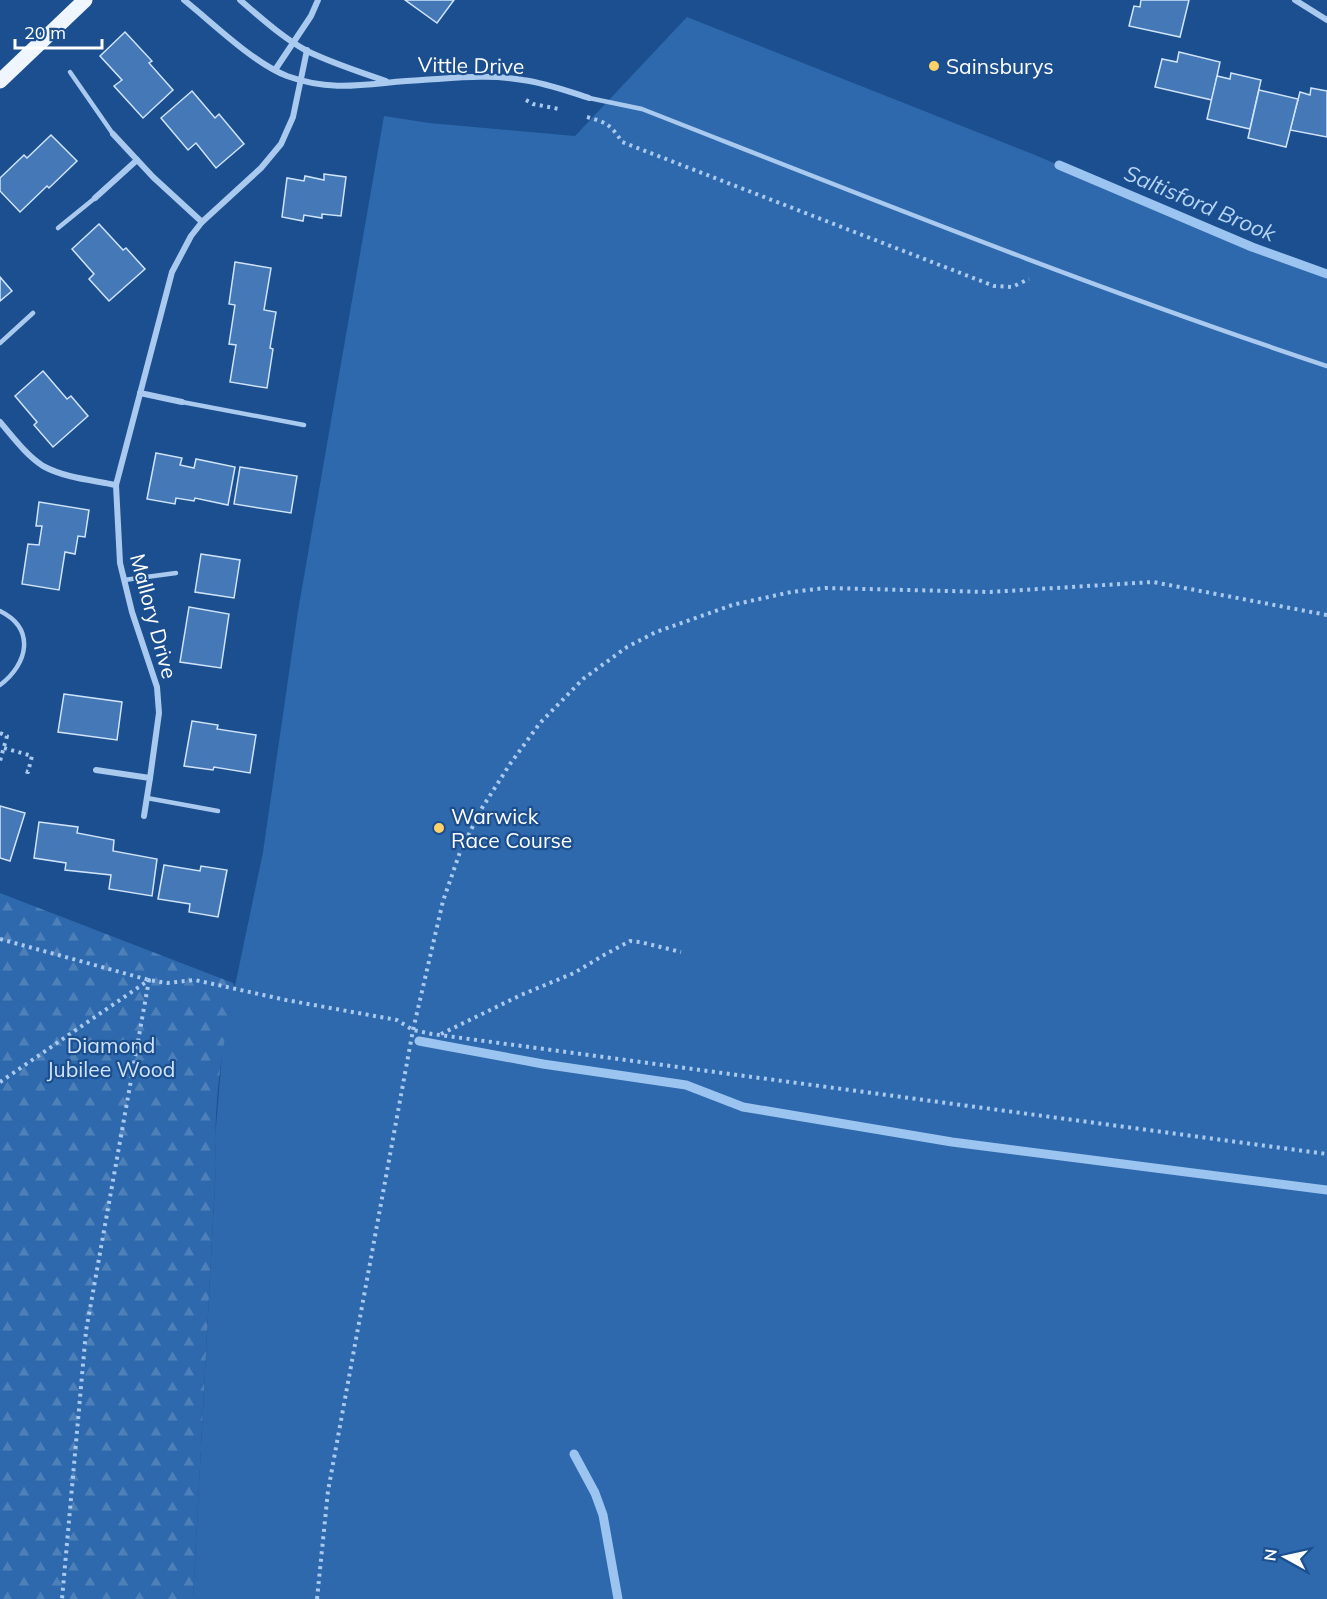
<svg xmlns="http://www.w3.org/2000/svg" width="1327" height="1599" font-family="Mulish,sans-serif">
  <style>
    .grass { fill: #2e69ad }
    .forest { fill: url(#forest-firs) }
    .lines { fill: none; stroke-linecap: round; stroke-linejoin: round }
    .stream { stroke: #9cc4f0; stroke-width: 9 }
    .building { fill: #4478b7; stroke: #cfe3fa; stroke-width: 1.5 }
    .path { stroke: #a9c9ee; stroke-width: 4; stroke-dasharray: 3 4.5; stroke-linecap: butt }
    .service { stroke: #a9c9ee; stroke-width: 4.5 }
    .minor { stroke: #a9c9ee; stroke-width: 6 }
    .primary { stroke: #f0f6ff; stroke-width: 15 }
    .poi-dot { fill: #ffd166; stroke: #1b4f8f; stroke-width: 2 }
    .labels { text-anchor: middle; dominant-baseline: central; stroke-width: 4.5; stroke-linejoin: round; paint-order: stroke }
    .street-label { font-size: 21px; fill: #fff; stroke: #1b4f8f }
    .poi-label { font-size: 21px; fill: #fff; stroke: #1b4f8f; text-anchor: start }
    .park-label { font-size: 21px; fill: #cfe3fa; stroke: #1b4f8f }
    .water-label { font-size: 22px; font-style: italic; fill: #b5d3f5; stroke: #1b4f8f }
  </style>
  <defs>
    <pattern id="forest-firs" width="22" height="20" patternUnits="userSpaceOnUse" patternTransform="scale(1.5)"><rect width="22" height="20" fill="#2e69ad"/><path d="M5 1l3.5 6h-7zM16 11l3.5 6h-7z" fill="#4d80b9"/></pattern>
  </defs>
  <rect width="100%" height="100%" fill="#1b4f8f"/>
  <polygon class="grass" points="687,17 1035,155 1327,279 1327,1599 193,1599 216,1164 215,1138 223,1043 263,852 298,611 384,116 429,123 575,136"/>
  <path class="forest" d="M0,893L233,983L235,988C222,1045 213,1105 216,1164L193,1599H0Z"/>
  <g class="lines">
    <g class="stream">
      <polyline points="1059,165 1252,247 1327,274"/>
      <polyline points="419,1041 543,1064 686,1085 743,1107 952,1142 1327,1190"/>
      <polyline points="574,1454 595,1493 603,1515 618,1599"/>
    </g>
  </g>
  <g class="building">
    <polygon points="405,0 454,0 437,23"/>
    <polygon points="1141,0 1189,0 1180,37 1129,26 1134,6 1140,7"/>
    <polygon points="125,32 152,61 149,63 173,90 143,118 114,86 122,80 100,56"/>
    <polygon points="1179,52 1220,62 1212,100 1155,87 1162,59 1177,62"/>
    <polygon points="1231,73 1261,80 1250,129 1207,119 1217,76 1230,79"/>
    <polygon points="1311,88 1327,91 1327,137 1290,130 1300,92 1310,95"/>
    <polygon points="1259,90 1298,99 1286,147 1248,138"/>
    <polygon points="192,91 215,118 219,114 244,144 216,168 196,143 188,150 161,118"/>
    <polygon points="51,135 77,161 49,188 47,186 20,212 0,191 0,178 24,155 27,158"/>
    <polygon points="324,174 346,177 341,216 322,214 322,218 304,215 303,221 282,217 287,178 304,181 305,176 324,180"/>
    <polygon points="99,224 123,250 126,248 145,269 109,301 89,279 94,274 72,249"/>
    <polygon points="235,262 271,268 264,310 276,312 270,348 273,349 267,388 230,382 236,345 229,344 235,305 229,304"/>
    <polygon points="0,277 12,291 0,301"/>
    <polygon points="43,371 67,399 71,396 88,416 53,447 34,425 37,422 15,396"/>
    <polygon points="156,453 182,458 180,465 194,468 196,459 235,467 228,505 195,498 194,501 176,498 175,504 147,499"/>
    <polygon points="240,467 297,476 291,513 234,504"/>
    <polygon points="39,502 89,510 85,537 78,536 75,554 65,552 59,590 22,584 28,544 39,545 42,526 36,526"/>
    <polygon points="201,554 240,560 234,598 195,592"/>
    <polygon points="189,607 229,614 221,668 180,662"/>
    <polygon points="64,694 122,702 117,740 58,732"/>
    <polygon points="192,721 218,725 217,729 256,735 250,773 214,767 213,770 184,766"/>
    <polygon points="0,806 25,813 10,861 0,858"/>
    <polygon points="39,822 78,827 77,833 114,840 113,851 157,859 152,896 109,889 111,875 65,870 66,863 34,858"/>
    <polygon points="164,865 200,871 201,866 227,870 218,917 189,912 190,904 158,899"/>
  </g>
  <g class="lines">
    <g class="path">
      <polyline points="526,100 533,104 559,109"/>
      <path d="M587,117C606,122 611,125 622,142L994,286L1012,287L1029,279"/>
      <polyline points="0,733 7,736 0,761"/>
      <polyline points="4,748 32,756 28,772 22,770"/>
      <polyline points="0,939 149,980 167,983 195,980 286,1000 397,1020 413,1030 432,1034 1327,1154"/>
      <polyline points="441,1034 521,995 574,973 604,955 630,941 640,942 681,952"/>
      <polyline points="0,1082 149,980 86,1331 62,1599"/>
      <polyline points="317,1599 328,1491 413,1030 443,901 460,852 482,808 510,764 540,723 583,679 627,647 656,632 732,605 791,592 825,588 990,592 1153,582 1327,615"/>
    </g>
    <g class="service">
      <polyline points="70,72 113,134"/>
      <path d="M589,98L642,109C869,198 1095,289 1327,366"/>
      <polyline points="58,228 95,198"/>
      <polyline points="0,343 33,313"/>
      <polyline points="182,402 304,425"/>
      <polyline points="124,580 176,573"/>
      <path d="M0,611C36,629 28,664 0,685"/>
      <polyline points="147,798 218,811"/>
    </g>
    <g class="minor">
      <path d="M184,0C214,24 252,62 287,76C336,94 373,82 422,80C455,78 491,74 523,80C546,83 567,91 589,98"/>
      <path d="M240,0C261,18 283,38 307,51C332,63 359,72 386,81"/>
      <polyline points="1295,0 1327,20"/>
      <polyline points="275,70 311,16 318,0"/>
      <polyline points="113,134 153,177 202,222"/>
      <polyline points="95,198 137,160"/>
      <polyline points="140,393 182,402"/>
      <path d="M0,422C13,437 26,455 43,466C65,478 92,480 116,485"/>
      <polyline points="96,770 150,778 144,816"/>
      <polyline points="150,778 159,713 157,687 132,612 120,563 116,485 172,272 191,236 202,222 261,168 281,144 293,117 307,50"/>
    </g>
    <polyline class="primary" points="0,81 85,0"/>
  </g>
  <g class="poi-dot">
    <circle cx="934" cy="66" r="6"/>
    <circle cx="439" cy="828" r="6"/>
  </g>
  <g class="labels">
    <g class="street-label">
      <text transform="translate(471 65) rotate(1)">Vittle Drive</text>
      <text transform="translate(154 616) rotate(75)">Mallory Drive</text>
    </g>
    <g class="poi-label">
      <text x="946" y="66">Sainsburys</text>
      <text x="451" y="816">Warwick<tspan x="451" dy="24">Race Course</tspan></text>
    </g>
    <g class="park-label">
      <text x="111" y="1045">Diamond<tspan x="111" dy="24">Jubilee Wood</tspan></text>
    </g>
    <g class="water-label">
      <text transform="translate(1200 203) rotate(23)">Saltisford Brook</text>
    </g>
  </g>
  <g transform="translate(1285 1557) rotate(278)" stroke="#1b4f8f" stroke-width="4.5" paint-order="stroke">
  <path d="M0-4.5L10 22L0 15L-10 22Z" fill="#ffffff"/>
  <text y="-9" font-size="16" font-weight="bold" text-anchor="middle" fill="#ffffff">N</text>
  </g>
  <path d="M15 39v9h87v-9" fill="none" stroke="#ffffff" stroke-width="3"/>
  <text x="24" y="39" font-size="18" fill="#ffffff" stroke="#1b4f8f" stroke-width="4.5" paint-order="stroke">20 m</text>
</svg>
